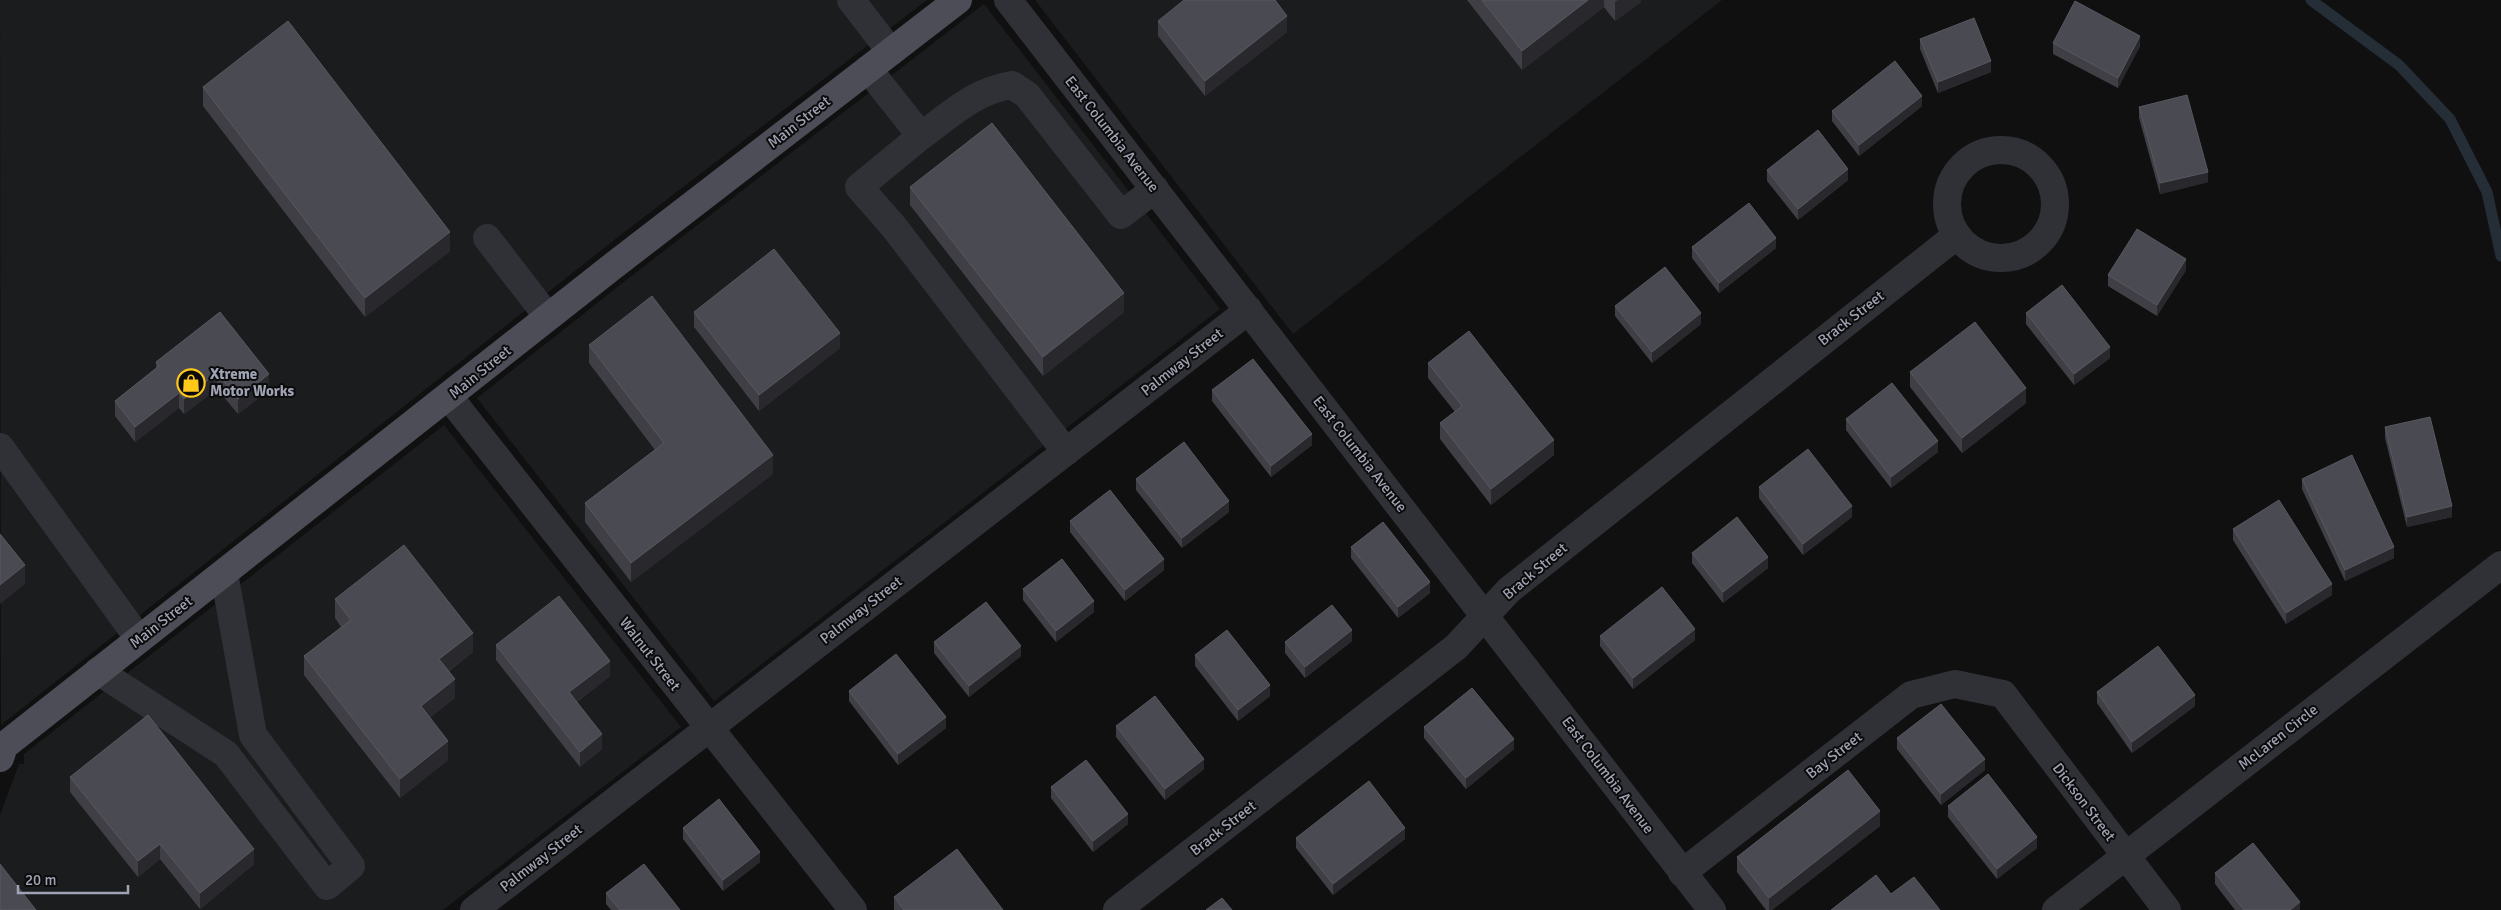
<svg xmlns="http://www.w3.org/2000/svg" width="2501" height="910" font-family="Signika,sans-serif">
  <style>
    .built { fill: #1b1c1e }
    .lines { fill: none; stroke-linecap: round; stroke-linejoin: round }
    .stream { stroke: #252d36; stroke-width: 11 }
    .minor { stroke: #303137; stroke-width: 28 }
    .major { stroke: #4c4d56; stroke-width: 28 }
    .wall { fill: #403f46 }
    .shaded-wall { fill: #29282c }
    .building { fill: #4a4a52; stroke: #585861 }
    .labels { text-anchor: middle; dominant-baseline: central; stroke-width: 4; stroke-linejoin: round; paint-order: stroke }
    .street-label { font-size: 15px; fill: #9fa3b4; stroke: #0b0b0c }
    .poi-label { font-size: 15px; font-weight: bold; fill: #9fa3b4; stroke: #0b0b0c; text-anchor: start }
  </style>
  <rect width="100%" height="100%" fill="#101011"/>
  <g class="built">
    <polygon points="0,0 927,0 618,237 1,725"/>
    <polygon points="1035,0 1722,0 1293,334"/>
    <polygon points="984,4 1220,309 714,701 477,398 625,281"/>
    <polygon points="444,425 681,727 443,910 0,910 0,815 19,764 24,764 24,754"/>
  </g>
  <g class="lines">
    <polyline class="stream" points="2311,0 2399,65 2450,119 2487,192 2501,256"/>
    <g class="minor">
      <polyline points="851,0 891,52"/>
      <polyline points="1008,0 1712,910"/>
      <polyline points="868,69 921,136 859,187 894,227 1066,452"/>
      <path d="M921,136C950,115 976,90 1012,85L1027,95L1121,215L1155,189"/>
      <circle cx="2001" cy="204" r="54"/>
      <polyline points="487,238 548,317"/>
      <polyline points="449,397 853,910"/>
      <polyline points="0,447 139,639"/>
      <polyline points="98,671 226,754 327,886 351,866 253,735 224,573"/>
      <polyline points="1682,873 1911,695 1955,684 2003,694 2167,910"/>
      <polyline points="474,910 1249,310"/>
      <polyline points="1117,910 1456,647 1509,590 1957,235"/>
      <polyline points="2056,910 2501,565"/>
    </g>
    <polyline class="major" points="0,758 4,746 613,266 958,0"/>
  </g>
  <g class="wall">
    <polygon points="1467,0 1641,0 1641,2 1615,21 1604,7 1522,70"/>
    <polygon points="1158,21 1287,32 1205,96 1158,36"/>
    <polygon points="1920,39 1991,72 1938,93 1920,49"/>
    <polygon points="2053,43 2140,46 2118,88 2053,54"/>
    <polygon points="203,87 450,251 365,317 203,106"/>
    <polygon points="1922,106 1859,156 1832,121 1832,111"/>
    <polygon points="2139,107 2208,182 2160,194 2139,118"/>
    <polygon points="1767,170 1848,180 1798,220 1767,181"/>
    <polygon points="910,187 1124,312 1043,376 910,205"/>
    <polygon points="1692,247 1776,248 1719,293 1692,258"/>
    <polygon points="2186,270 2157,316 2108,286 2108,275"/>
    <polygon points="1615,306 1701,324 1652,363 1615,316"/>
    <polygon points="220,312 269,390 238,414 217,389 184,414 179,408 135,442 115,416 115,401 156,368 156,362"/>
    <polygon points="694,312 840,348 759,411 694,327"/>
    <polygon points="2026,313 2110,358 2074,385 2026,324"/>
    <polygon points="589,345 773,474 631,582 585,522 585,503 655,450 589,363"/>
    <polygon points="1428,363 1554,455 1491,505 1440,439 1440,423 1455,412 1428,378"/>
    <polygon points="1910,372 2026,403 1962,453 1910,387"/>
    <polygon points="1212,390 1312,445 1271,477 1212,401"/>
    <polygon points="1846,419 1938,452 1891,488 1846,430"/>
    <polygon points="2385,427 2452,517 2407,527 2385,438"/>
    <polygon points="1136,479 1229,512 1182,548 1136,490"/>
    <polygon points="2302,479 2394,558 2345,581 2302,489"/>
    <polygon points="1759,487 1852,517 1803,555 1759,498"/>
    <polygon points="1070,521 1164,570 1125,601 1070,532"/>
    <polygon points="2233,529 2332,595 2286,624 2233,540"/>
    <polygon points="1351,547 1430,593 1398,618 1351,558"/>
    <polygon points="1692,553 1768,568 1723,603 1692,563"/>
    <polygon points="1023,589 1094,612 1056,642 1023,600"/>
    <polygon points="335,599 473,652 449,671 455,698 430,717 448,760 400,798 304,675 304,656 341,627 335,618"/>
    <polygon points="1600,636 1695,640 1633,689 1600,646"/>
    <polygon points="1352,641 1305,678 1285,653 1285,642"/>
    <polygon points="934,642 1021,656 969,697 934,653"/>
    <polygon points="496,645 610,676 577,702 602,749 580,767 496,660"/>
    <polygon points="1195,655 1270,696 1238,721 1195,666"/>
    <polygon points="849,691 946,728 898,765 849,701"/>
    <polygon points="2097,692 2195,706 2132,753 2097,703"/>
    <polygon points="1116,726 1204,769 1165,800 1116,737"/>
    <polygon points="1424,727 1514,749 1466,789 1424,738"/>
    <polygon points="1897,738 1985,770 1941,805 1897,749"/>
    <polygon points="70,777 254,864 200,909 160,859 138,877 70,792"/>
    <polygon points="1051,787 1128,824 1093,852 1051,798"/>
    <polygon points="1948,806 2037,848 1997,879 1948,817"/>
    <polygon points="1880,826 1772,910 1766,910 1737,872 1737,857"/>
    <polygon points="683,828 760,862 723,891 683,839"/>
    <polygon points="1296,838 1405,839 1333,895 1296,848"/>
    <polygon points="2215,873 2300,910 2235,910 2215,884"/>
    <polygon points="606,893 680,910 611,910 606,904"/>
    <polygon points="894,897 1003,910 894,910"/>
  </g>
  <g class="shaded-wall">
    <polygon points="1588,0 1604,0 1604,7 1522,70 1522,51"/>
    <polygon points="1618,0 1641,0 1641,2 1615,21 1615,2"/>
    <polygon points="1287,16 1287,32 1205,96 1205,81"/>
    <polygon points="2140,36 2140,46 2118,88 2118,78"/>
    <polygon points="1991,61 1991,72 1938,93 1938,82"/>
    <polygon points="1922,96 1922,106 1859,156 1859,145"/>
    <polygon points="1848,169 1848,180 1798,220 1798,209"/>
    <polygon points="2208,172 2208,182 2160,194 2160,183"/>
    <polygon points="450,232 450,251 365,317 365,298"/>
    <polygon points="1776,238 1776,248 1719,293 1719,283"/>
    <polygon points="2186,259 2186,270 2157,316 2157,305"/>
    <polygon points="1124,293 1124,312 1043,376 1043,357"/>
    <polygon points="1701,313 1701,324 1652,363 1652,352"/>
    <polygon points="840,333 840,348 759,411 759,395"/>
    <polygon points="2110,347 2110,358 2074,385 2074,374"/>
    <polygon points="217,373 217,389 184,414 184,399"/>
    <polygon points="269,374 269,390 238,414 238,399"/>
    <polygon points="2026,388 2026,403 1962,453 1962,438"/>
    <polygon points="179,393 179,408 135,442 135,427"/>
    <polygon points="1312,434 1312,445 1271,477 1271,466"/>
    <polygon points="1554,440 1554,455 1491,505 1491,489"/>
    <polygon points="1938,441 1938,452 1891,488 1891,477"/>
    <polygon points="773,455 773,474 631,582 631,563"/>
    <polygon points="1229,501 1229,512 1182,548 1182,538"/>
    <polygon points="1852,506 1852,517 1803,555 1803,544"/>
    <polygon points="2452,506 2452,517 2407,527 2407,517"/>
    <polygon points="2394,547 2394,558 2345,581 2345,570"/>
    <polygon points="1768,557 1768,568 1723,603 1723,592"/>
    <polygon points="1164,559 1164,570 1125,601 1125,590"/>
    <polygon points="25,565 25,584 0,604 0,585"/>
    <polygon points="1430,582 1430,593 1398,618 1398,607"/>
    <polygon points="2332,584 2332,595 2286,624 2286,613"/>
    <polygon points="1094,601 1094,612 1056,642 1056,631"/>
    <polygon points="1695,629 1695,640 1633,689 1633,678"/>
    <polygon points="1352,630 1352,641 1305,678 1305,667"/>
    <polygon points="473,633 473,652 439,678 439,659"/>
    <polygon points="1021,646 1021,656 969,697 969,686"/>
    <polygon points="610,661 610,676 569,708 569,692"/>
    <polygon points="455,679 455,698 421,725 421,706"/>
    <polygon points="1270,685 1270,696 1238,721 1238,710"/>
    <polygon points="2195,695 2195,706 2132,753 2132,742"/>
    <polygon points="946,717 946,728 898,765 898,754"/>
    <polygon points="602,734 602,749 580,767 580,752"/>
    <polygon points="1514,739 1514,749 1466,789 1466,778"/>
    <polygon points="448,741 448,760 400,798 400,779"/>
    <polygon points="1204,759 1204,769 1165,800 1165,789"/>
    <polygon points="1985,759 1985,770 1941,805 1941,794"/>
    <polygon points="1880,811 1880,826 1772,910 1769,910 1769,898"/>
    <polygon points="1128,814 1128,824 1093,852 1093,841"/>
    <polygon points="1405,828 1405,839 1333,895 1333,884"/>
    <polygon points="2037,837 2037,848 1997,879 1997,869"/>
    <polygon points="160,844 160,859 138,877 138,861"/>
    <polygon points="254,849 254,864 200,909 200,893"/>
    <polygon points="760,852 760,862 723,891 723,880"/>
    <polygon points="2300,902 2300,910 2290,910"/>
  </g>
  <g class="building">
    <polygon points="1184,0 1275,0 1287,16 1205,81 1158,21"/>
    <polygon points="1482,0 1588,0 1522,51"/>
    <polygon points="2075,1 2140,36 2118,78 2053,43"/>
    <polygon points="1974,18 1991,61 1938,82 1920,39"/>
    <polygon points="288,21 450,232 365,298 203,87"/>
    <polygon points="1895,61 1922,96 1859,145 1832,111"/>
    <polygon points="2187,95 2208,172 2160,183 2139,107"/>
    <polygon points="992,123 1124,293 1043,357 910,187"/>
    <polygon points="1818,130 1848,169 1798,209 1767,170"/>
    <polygon points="1749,203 1776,238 1719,283 1692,247"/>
    <polygon points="2137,229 2186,259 2157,305 2108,275"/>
    <polygon points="774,249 840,333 759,395 694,312"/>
    <polygon points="1665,267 1701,313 1652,352 1615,306"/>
    <polygon points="2062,285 2110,347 2074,374 2026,313"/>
    <polygon points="652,296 773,455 631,563 585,503 664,443 589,345"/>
    <polygon points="220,312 269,374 238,399 217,373 184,399 179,393 135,427 115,401 159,366 156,362"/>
    <polygon points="1975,322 2026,388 1962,438 1910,372"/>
    <polygon points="1469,331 1554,440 1491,489 1440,423 1462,406 1428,363"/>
    <polygon points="1253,359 1312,434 1271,466 1212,390"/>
    <polygon points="1892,383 1938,441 1891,477 1846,419"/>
    <polygon points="2430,417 2452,506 2407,517 2385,427"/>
    <polygon points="1184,442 1229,501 1182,538 1136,479"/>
    <polygon points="1808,449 1852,506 1803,544 1759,487"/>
    <polygon points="2352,455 2394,547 2345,570 2302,479"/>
    <polygon points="1110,490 1164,559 1125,590 1070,521"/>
    <polygon points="2279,500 2332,584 2286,613 2233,529"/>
    <polygon points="1737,517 1768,557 1723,592 1692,553"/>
    <polygon points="1383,522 1430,582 1398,607 1351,547"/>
    <polygon points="0,534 25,565 0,585"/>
    <polygon points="404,545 473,633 439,659 455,679 421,706 448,741 400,779 304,656 351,620 335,599"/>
    <polygon points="1062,559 1094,601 1056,631 1023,589"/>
    <polygon points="1662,587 1695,629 1633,678 1600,636"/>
    <polygon points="559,596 610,661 569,692 602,734 580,752 496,645"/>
    <polygon points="986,602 1021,646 969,686 934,642"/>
    <polygon points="1332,605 1352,630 1305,667 1285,642"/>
    <polygon points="1227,630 1270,685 1238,710 1195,655"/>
    <polygon points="2158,646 2195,695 2132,742 2097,692"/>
    <polygon points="896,654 946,717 898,754 849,691"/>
    <polygon points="1472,688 1514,739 1466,778 1424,727"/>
    <polygon points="1155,696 1204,759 1165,789 1116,726"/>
    <polygon points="1941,704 1985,759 1941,794 1897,738"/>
    <polygon points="148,715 254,849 200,893 160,844 138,861 70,777"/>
    <polygon points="1086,760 1128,814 1093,841 1051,787"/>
    <polygon points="1848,770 1880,811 1769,898 1737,857"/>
    <polygon points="1988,774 2037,837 1997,869 1948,806"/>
    <polygon points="1369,781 1405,828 1333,884 1296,838"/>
    <polygon points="719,799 760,852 723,880 683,828"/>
    <polygon points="2253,843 2300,902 2290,910 2244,910 2215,873"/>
    <polygon points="957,849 1003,910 904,910 894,897"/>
    <polygon points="0,864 36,910 0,910"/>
    <polygon points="644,864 680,910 620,910 606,893"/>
    <polygon points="1876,875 1891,894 1914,877 1940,910 1831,910"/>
    <polygon points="1222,898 1232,910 1206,910"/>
  </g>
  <defs>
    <g id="shop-ring" transform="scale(1.4375)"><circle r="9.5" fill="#0b0b0c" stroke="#ffc91a" stroke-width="1.5"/><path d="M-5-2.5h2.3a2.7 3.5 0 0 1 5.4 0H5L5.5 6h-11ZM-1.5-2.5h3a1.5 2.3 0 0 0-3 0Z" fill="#ffc91a"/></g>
  </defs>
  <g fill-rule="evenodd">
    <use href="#shop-ring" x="191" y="383"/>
  </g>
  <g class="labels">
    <g class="street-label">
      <text transform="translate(799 122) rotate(-38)">Main Street</text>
      <text transform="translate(1112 134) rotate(52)">East Columbia Avenue</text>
      <text transform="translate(1851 318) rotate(-38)">Brack Street</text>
      <text transform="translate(1182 362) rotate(-38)">Palmway Street</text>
      <text transform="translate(480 372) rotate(-39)">Main Street</text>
      <text transform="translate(1360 454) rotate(52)">East Columbia Avenue</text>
      <text transform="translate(1535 571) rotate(-40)">Brack Street</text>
      <text transform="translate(861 610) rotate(-38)">Palmway Street</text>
      <text transform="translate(161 622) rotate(-38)">Main Street</text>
      <text transform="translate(650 654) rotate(52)">Walnut Street</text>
      <text transform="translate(2278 737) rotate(-38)">McLaren Circle</text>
      <text transform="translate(1834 755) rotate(-38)">Bay Street</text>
      <text transform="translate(1608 775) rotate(53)">East Columbia Avenue</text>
      <text transform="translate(2084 802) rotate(53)">Dickson Street</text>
      <text transform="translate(1223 828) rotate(-38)">Brack Street</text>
      <text transform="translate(541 858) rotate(-38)">Palmway Street</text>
    </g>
    <g class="poi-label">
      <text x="210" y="374">Xtreme<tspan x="210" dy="17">Motor Works</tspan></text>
    </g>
  </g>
  <path d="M18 885v8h110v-8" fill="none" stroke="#9fa3b4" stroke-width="2.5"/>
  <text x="25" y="885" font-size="15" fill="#9fa3b4" stroke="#0b0b0c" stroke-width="4" paint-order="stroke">20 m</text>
</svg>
